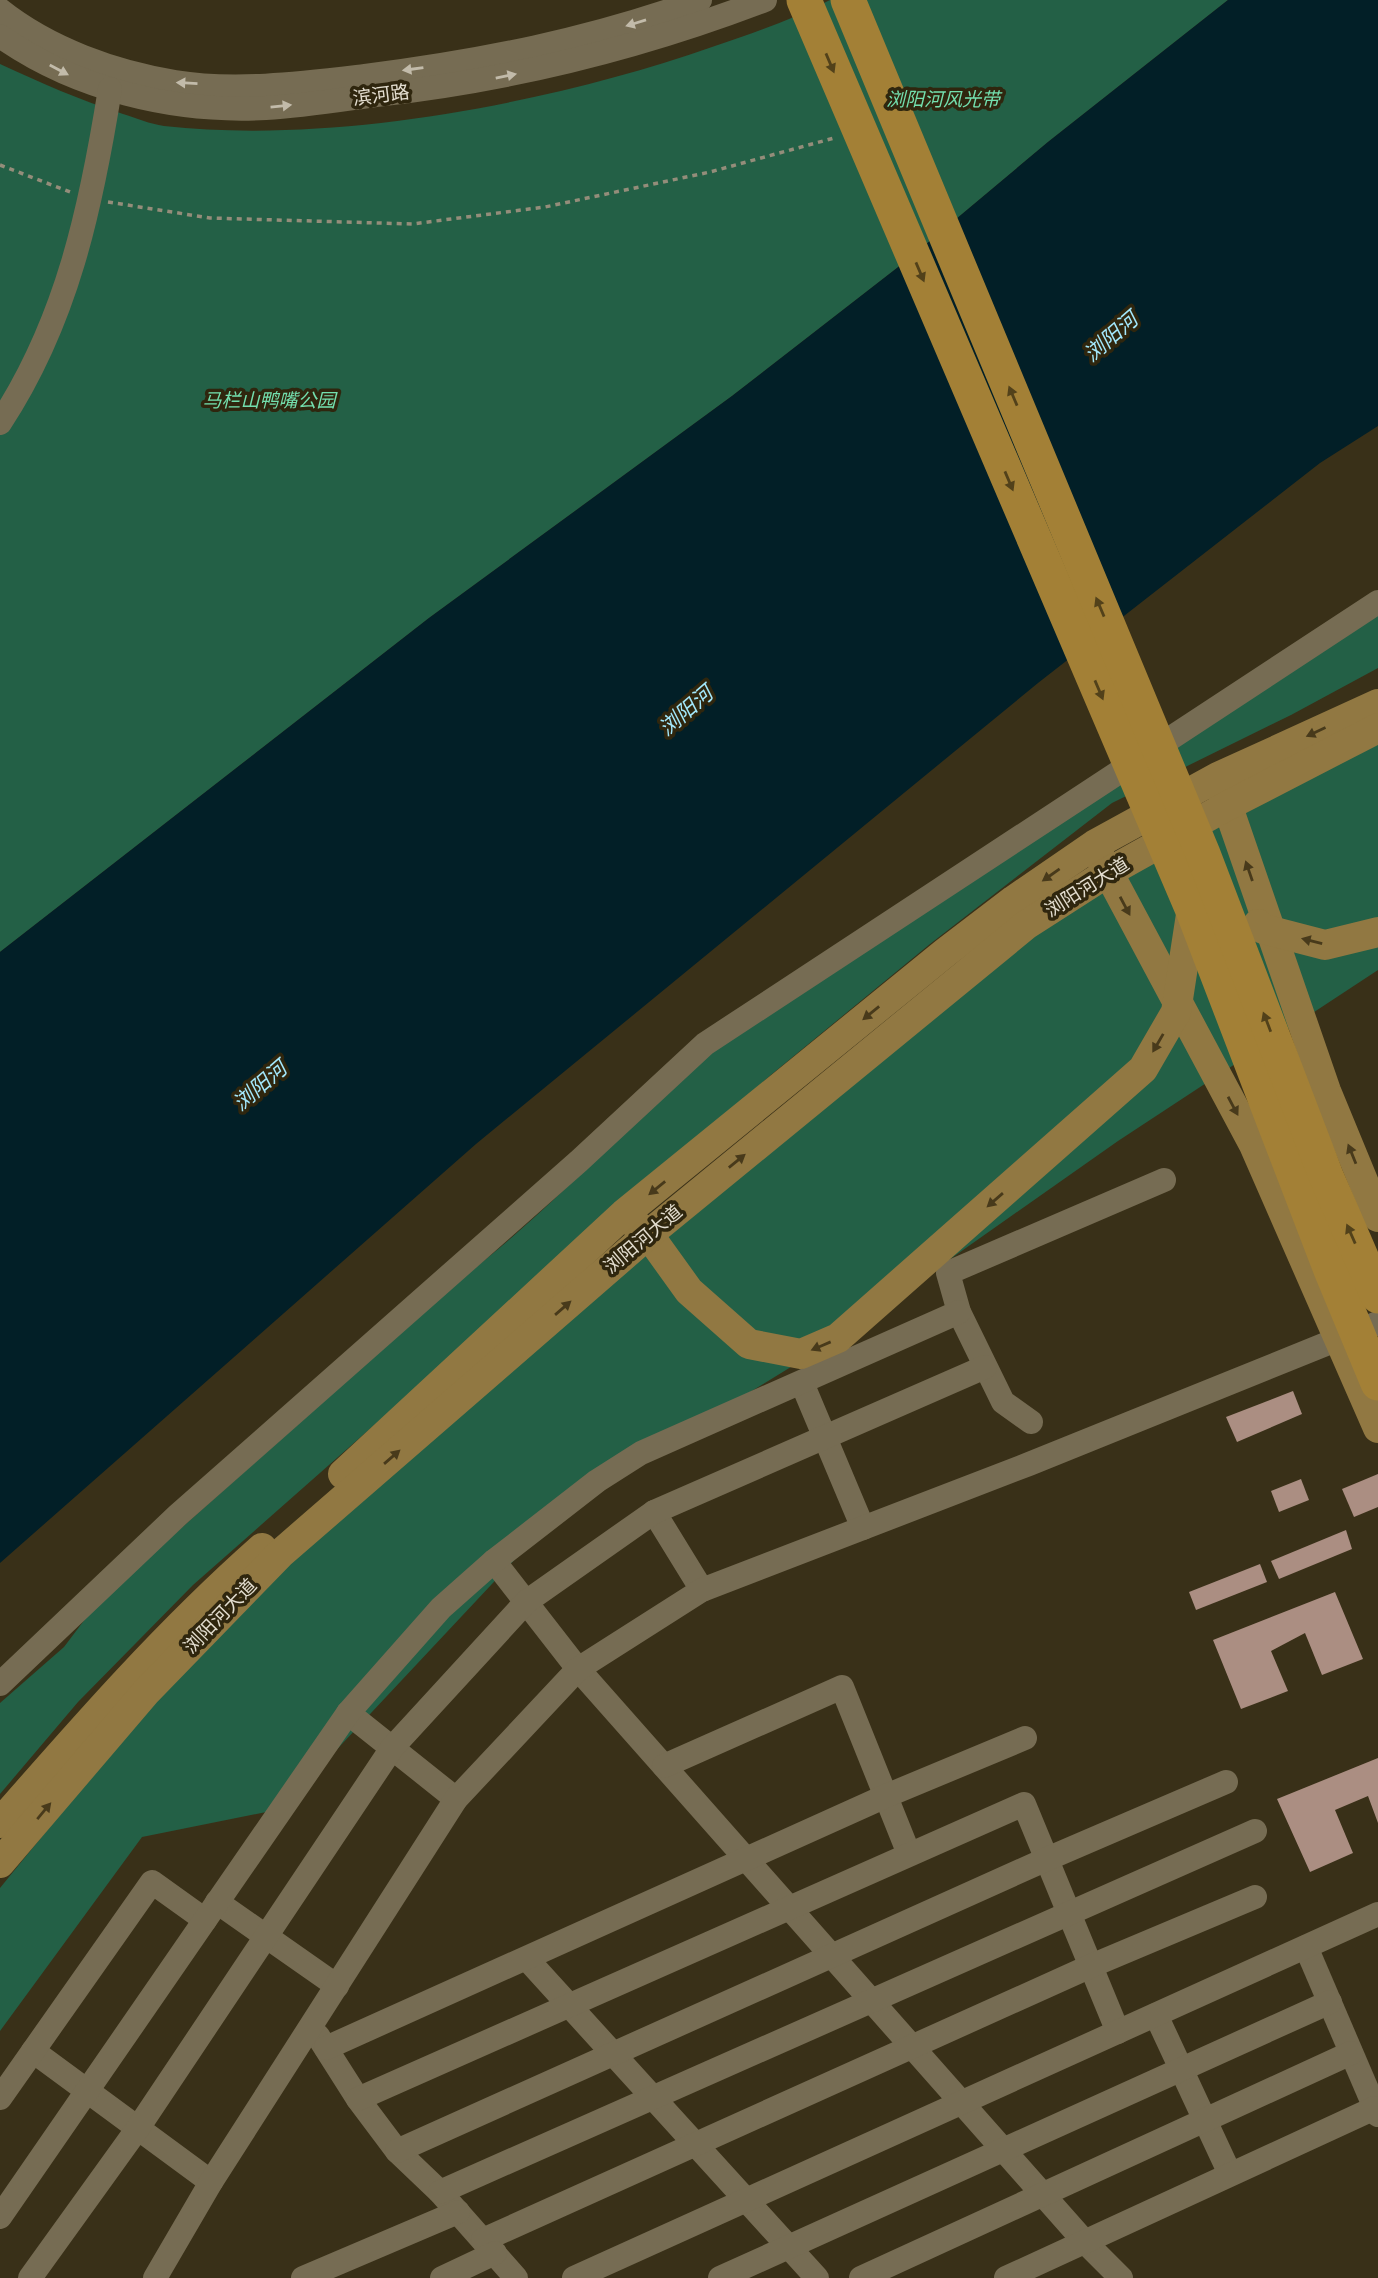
<svg xmlns="http://www.w3.org/2000/svg" width="1378" height="2278" font-family="'Roboto Serif','Noto Sans SC',serif">
  <style>
    .green { fill: #236046 }
    .water { fill: #021f27 }
    .building { fill: #ab8e82 }
    .lines { fill: none; stroke-linecap: round; stroke-linejoin: round }
    .path { stroke: #948d7a; stroke-width: 3.5; stroke-dasharray: 5 5; stroke-linecap: butt }
    .minor { stroke: #766c53; stroke-width: 24 }
    .major { stroke: #917842; stroke-width: 30 }
    .highway { stroke: #a38036; stroke-width: 35 }
    .oneway { fill: #c2bbaa }
    .oneway2 { fill: #52411a }
    .oneway3 { fill: #483a1b }
    .labels { text-anchor: middle; dominant-baseline: central; stroke-width: 7; stroke-linejoin: round; paint-order: stroke }
    .street-label { font-size: 19px; fill: #e3ddcf; stroke: #2f260e }
    .park-label { font-size: 19px; font-style: italic; fill: #73dfae; stroke: #2f260e }
    .water-label { font-size: 21px; font-style: italic; fill: #a3e8fc; stroke: #2f260e }
  </style>
  <rect width="100%" height="100%" fill="#393018"/>
  <g class="green">
    <path d="M830,0H1228L1048,142L906,261L732,396L429,618L0,952V64C41,83 80,100 123,114C136,118 150,124 164,126C333,145 552,103 712,47C753,33 792,20 830,0Z"/>
    <path d="M1378,614V668L1291,715L1112,803L930,944L772,1074L193,1585L78,1702L0,1794V1703L64,1647L98,1602L467,1274C561,1202 638,1111 731,1037Z"/>
    <polygon points="1378,742 1378,970 1118,1141 838,1338 566,1505 281,1809 142,1837 0,2031 0,1888 221,1617 1026,925"/>
  </g>
  <polygon class="water" points="1228,0 1378,0 1378,426 1320,463 1038,683 476,1144 0,1563 0,952 429,618 732,396 906,261 1048,142"/>
  <g class="building">
    <polygon points="1293,1391 1302,1414 1237,1442 1226,1417"/>
    <polygon points="1378,1474 1378,1507 1354,1517 1342,1489"/>
    <polygon points="1301,1479 1309,1500 1279,1512 1271,1491"/>
    <polygon points="1346,1530 1352,1549 1279,1579 1271,1561"/>
    <polygon points="1260,1564 1267,1582 1196,1610 1189,1592"/>
    <polygon points="1335,1592 1363,1659 1322,1675 1305,1633 1271,1651 1288,1691 1241,1709 1213,1640"/>
    <polygon points="1378,1758 1378,1823 1368,1796 1335,1810 1353,1853 1310,1872 1277,1799"/>
  </g>
  <g class="lines">
    <g class="path">
      <polyline points="921,108 941,102"/>
      <polyline points="0,165 70,192"/>
      <polyline points="108,202 210,218 412,224 545,207 710,172 834,138"/>
    </g>
    <g class="minor">
      <path d="M0,10C49,49 114,72 175,82C235,92 305,83 365,76C482,61 589,40 700,0"/>
      <path d="M0,36C75,89 173,113 266,108C302,106 339,100 376,95C512,80 637,49 765,0"/>
      <path d="M0,423C67,321 91,208 110,89"/>
      <polyline points="802,1383 863,1528"/>
      <polyline points="1031,1422 1003,1402 959,1312 948,1273 1164,1180"/>
      <polyline points="654,1512 702,1590"/>
      <polyline points="494,1561 578,1669 1084,2241 1121,2278"/>
      <polyline points="0,1684 178,1515 579,1161 705,1044 1378,602"/>
      <polyline points="348,1713 456,1799"/>
      <polyline points="664,1766 842,1687 909,1854"/>
      <polyline points="217,1902 337,1986"/>
      <polyline points="1306,1947 1378,2115"/>
      <polyline points="527,1959 817,2278"/>
      <polyline points="1156,2015 1230,2174"/>
      <polyline points="318,2036 358,2099 397,2151 440,2192 516,2278"/>
      <polyline points="326,2048 886,1796 1025,1738"/>
      <polyline points="33,2051 211,2182"/>
      <polyline points="0,2098 152,1882 205,1920"/>
      <polyline points="358,2099 1024,1804 1118,2032"/>
      <polyline points="397,2151 1047,1859 1226,1782"/>
      <polyline points="440,2192 1255,1831"/>
      <polyline points="0,2217 348,1713 441,1608 494,1561 597,1481 641,1453 959,1312"/>
      <polyline points="483,2240 1091,1966 1255,1897"/>
      <polyline points="30,2278 138,2128 392,1748 526,1602 654,1512 985,1367"/>
      <polyline points="155,2278 211,2182 456,1799 578,1669 702,1590 1029,1464 1378,1323"/>
      <polyline points="303,2278 458,2212"/>
      <polyline points="442,2278 495,2253"/>
      <polyline points="574,2278 1378,1914"/>
      <polyline points="720,2278 1330,2002"/>
      <polyline points="861,2278 1351,2053"/>
      <polyline points="1006,2278 1375,2108"/>
    </g>
    <g class="major">
      <polyline points="1221,787 1326,1091 1378,1217"/>
      <polyline points="1099,855 1254,1145 1378,1428"/>
      <polyline points="1258,924 1263,929 1325,945 1378,932"/>
      <polyline points="634,1223 648,1234 689,1291 749,1344 801,1354 838,1338 1143,1069 1176,1012 1192,908"/>
      <polyline points="343,1474 624,1214 946,952 1014,900 1094,845 1218,777 1378,704"/>
      <path d="M0,1823C84,1727 167,1632 262,1548"/>
      <polyline points="0,1863 146,1692 280,1554 644,1238 1026,925 1107,873 1227,806 1378,728"/>
    </g>
    <g class="highway">
      <polyline points="804,0 1192,908 1331,1270 1378,1383"/>
      <polyline points="848,0 1203,854 1326,1176 1378,1296"/>
    </g>
  </g>
  <defs><path id="oneway-solid" d="M-6-.8H1V-3.2L6.5 0L1 3.2V.8H-6Z" transform="scale(1.75)"/></defs>
  <g class="oneway">
    <use href="#oneway-solid" transform="translate(636 23) rotate(163)"/>
    <use href="#oneway-solid" transform="translate(413 69) rotate(172)"/>
    <use href="#oneway-solid" transform="translate(59 70) rotate(28)"/>
    <use href="#oneway-solid" transform="translate(506 76) rotate(-12)"/>
    <use href="#oneway-solid" transform="translate(187 83) rotate(-177)"/>
    <use href="#oneway-solid" transform="translate(281 106) rotate(-6)"/>
  </g>
  <g class="oneway2">
    <use href="#oneway-solid" transform="translate(830 63) rotate(67)"/>
    <use href="#oneway-solid" transform="translate(920 272) rotate(67)"/>
    <use href="#oneway-solid" transform="translate(1013 396) rotate(-113)"/>
    <use href="#oneway-solid" transform="translate(1009 481) rotate(67)"/>
    <use href="#oneway-solid" transform="translate(1100 607) rotate(-113)"/>
    <use href="#oneway-solid" transform="translate(1099 690) rotate(67)"/>
    <use href="#oneway-solid" transform="translate(1267 1022) rotate(-111)"/>
    <use href="#oneway-solid" transform="translate(1351 1234) rotate(-114)"/>
  </g>
  <g class="oneway3">
    <use href="#oneway-solid" transform="translate(1316 732) rotate(155)"/>
    <use href="#oneway-solid" transform="translate(1249 871) rotate(-109)"/>
    <use href="#oneway-solid" transform="translate(1051 875) rotate(145)"/>
    <use href="#oneway-solid" transform="translate(1125 906) rotate(62)"/>
    <use href="#oneway-solid" transform="translate(1312 941) rotate(-166)"/>
    <use href="#oneway-solid" transform="translate(871 1013) rotate(141)"/>
    <use href="#oneway-solid" transform="translate(1158 1043) rotate(120)"/>
    <use href="#oneway-solid" transform="translate(1233 1106) rotate(62)"/>
    <use href="#oneway-solid" transform="translate(1352 1154) rotate(-112)"/>
    <use href="#oneway-solid" transform="translate(737 1161) rotate(-39)"/>
    <use href="#oneway-solid" transform="translate(657 1188) rotate(141)"/>
    <use href="#oneway-solid" transform="translate(995 1200) rotate(139)"/>
    <use href="#oneway-solid" transform="translate(563 1308) rotate(-41)"/>
    <use href="#oneway-solid" transform="translate(821 1346) rotate(157)"/>
    <use href="#oneway-solid" transform="translate(392 1457) rotate(-41)"/>
    <use href="#oneway-solid" transform="translate(44 1811) rotate(-50)"/>
  </g>
  <g class="labels">
    <g class="street-label">
      <text transform="translate(381 95) rotate(-7)">滨河路</text>
      <text transform="translate(1087 887) rotate(-32)">浏阳河大道</text>
      <text transform="translate(643 1239) rotate(-40)">浏阳河大道</text>
      <text transform="translate(220 1616) rotate(-46)">浏阳河大道</text>
    </g>
    <g class="park-label">
      <text x="943" y="99">浏阳河风光带</text>
      <text x="269" y="400">马栏山鸭嘴公园</text>
    </g>
    <g class="water-label">
      <text transform="translate(1111 337) rotate(-41)">浏阳河</text>
      <text transform="translate(686 711) rotate(-41)">浏阳河</text>
      <text transform="translate(260 1086) rotate(-41)">浏阳河</text>
    </g>
  </g>
</svg>
